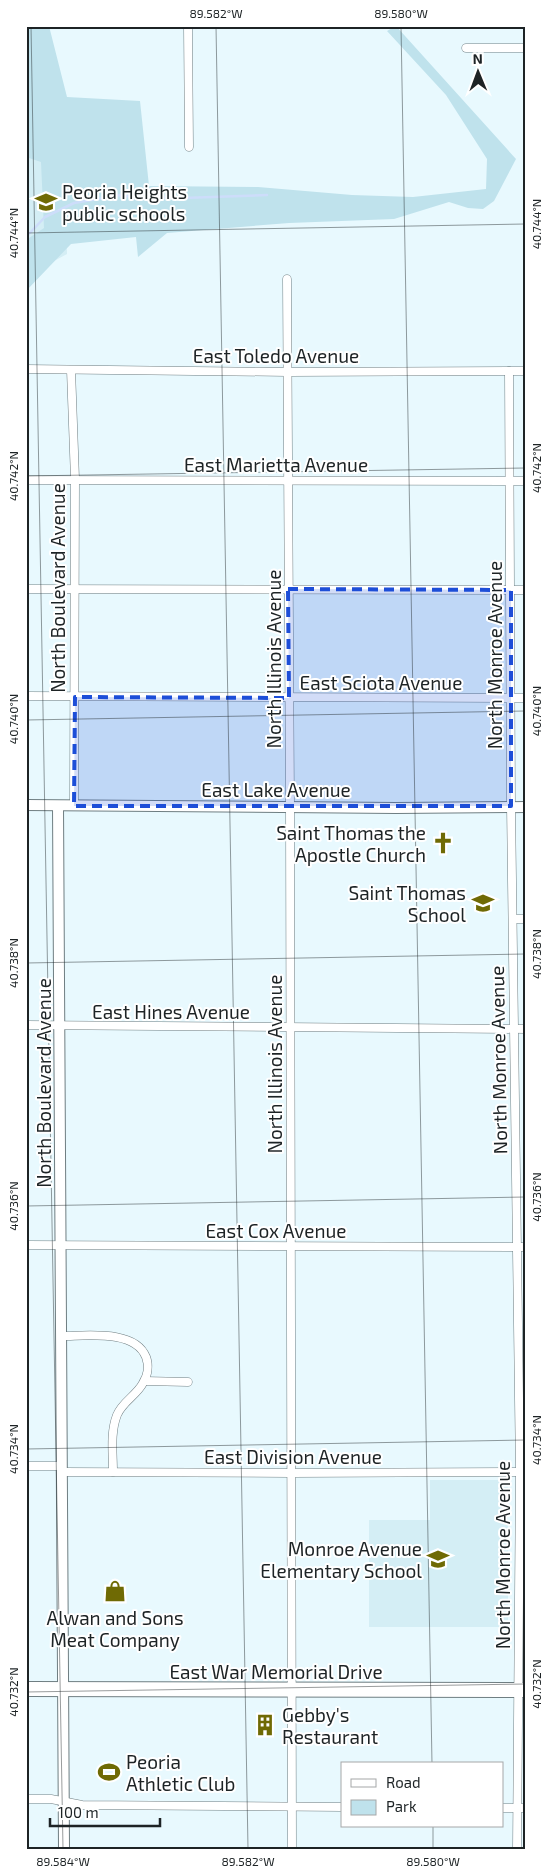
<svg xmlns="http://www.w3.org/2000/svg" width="551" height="1875" font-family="'Exo 2',sans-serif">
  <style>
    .built { fill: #d4eef5 }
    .green { fill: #bfe2ec }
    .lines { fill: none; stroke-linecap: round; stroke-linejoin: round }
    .stream { stroke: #cdddfa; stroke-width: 2.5 }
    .street-casing { stroke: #6f7e82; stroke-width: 9 }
    .secondary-casing { stroke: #6f7e82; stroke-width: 12 }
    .highway-casing { stroke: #6f7e82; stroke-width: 16 }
    .street { stroke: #fff; stroke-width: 8 }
    .secondary { stroke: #fff; stroke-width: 10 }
    .highway { stroke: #fff; stroke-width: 14 }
    .marked { fill: #1d4ed8; fill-opacity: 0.2; stroke: #1d4ed8; stroke-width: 4; stroke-dasharray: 10 6; stroke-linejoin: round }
    .ticks { fill: none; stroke: #1d2325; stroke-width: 1; stroke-opacity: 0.45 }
    .labels { text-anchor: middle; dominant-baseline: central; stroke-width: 4; stroke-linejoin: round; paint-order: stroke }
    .poi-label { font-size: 19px; fill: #1d2325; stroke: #fff; text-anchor: start }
    .street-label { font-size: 19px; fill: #1d2325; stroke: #fff }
    .neatline { fill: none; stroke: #1d2325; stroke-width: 2 }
    .ticks-label { font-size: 12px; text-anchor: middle; fill: #1d2325 }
  </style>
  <rect width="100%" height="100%" fill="#e8f9fe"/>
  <g class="built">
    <polygon points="26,151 64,151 67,254 26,276"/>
    <polygon points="430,1480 508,1480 508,1627 369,1627 369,1520 430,1520"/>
  </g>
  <polygon class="green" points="26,26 49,26 67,97 140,101 149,186 258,187 352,195 413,197 486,189 487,159 446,95 387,31 396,26 516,159 494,201 483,209 468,208 449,202 394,219 289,223 167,233 138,257 136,237 71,244 26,291 26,240 44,228 41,162 26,157"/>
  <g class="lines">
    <polyline class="stream" points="26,237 45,217 74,203 121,195 121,196 183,198 267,195"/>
    <g class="street-casing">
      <g id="street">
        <polyline points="188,26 189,147"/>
        <polyline points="466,48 525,48"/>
        <polyline points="287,279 290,806 292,1849"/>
        <polyline points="26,369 288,372 525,371"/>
        <polyline points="71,370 75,479 74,806"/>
        <polyline points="509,371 511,806 520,1472 517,1849"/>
        <polyline points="26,480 525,481"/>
        <polyline points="26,589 525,590"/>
        <polyline points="26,696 525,698"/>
        <polyline points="513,919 525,919"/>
        <polyline points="26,1025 525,1029"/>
        <polyline points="26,1245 525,1247"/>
        <path d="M62,1336C86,1336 135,1329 146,1357C149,1365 148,1375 143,1383C137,1395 122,1402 117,1415C110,1433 113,1453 113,1472"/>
        <polyline points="145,1381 188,1382"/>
        <polyline points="26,1466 62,1466"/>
        <polyline points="62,1472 291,1473 523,1472"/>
        <polyline points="26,1799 51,1799 82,1805 342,1807"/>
        <polyline points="502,1808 525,1808"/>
      </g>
    </g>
    <g class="secondary-casing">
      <g id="secondary">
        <polyline points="26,805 396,808 525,807"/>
        <polyline points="58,806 64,1849"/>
      </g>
    </g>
    <g class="highway-casing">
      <polyline id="highway" points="26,1689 525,1690"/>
    </g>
    <use href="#street" class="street"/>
    <use href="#secondary" class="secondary"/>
    <use href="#highway" class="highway"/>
  </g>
  <path class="marked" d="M288,589L511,590V806H74L75,697L289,698Z"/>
  <path class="ticks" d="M31,26L63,1849M216,26L248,1849M401,26L432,1764M26,233L525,224M26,476L525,468M26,720L525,711M26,963L525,954M26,1206L525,1197M26,1449L525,1440M26,1692L525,1684M433,1826V1849"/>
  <defs>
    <g id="school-bare" transform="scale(1.725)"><path d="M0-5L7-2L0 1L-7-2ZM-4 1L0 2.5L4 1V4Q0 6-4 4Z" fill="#6f6a04" stroke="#fff" stroke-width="2.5" paint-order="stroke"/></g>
    <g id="church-bare" transform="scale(1.725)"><path d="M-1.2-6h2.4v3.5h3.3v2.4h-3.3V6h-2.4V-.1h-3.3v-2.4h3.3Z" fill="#6f6a04" stroke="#fff" stroke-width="2.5" paint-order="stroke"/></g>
    <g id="shop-bare" transform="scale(1.725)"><path d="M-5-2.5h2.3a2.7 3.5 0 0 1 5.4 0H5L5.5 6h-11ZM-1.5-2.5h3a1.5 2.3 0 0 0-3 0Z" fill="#6f6a04" stroke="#fff" stroke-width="2.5" paint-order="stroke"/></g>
    <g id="building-bare" transform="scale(1.725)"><path d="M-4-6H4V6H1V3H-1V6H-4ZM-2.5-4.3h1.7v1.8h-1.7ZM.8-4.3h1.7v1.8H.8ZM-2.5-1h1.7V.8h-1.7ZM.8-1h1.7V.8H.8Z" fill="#6f6a04" stroke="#fff" stroke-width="2.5" paint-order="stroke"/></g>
    <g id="stadium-bare" transform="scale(1.725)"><path d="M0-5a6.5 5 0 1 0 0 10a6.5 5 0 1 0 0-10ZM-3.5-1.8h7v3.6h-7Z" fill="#6f6a04" stroke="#fff" stroke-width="2.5" paint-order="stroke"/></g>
  </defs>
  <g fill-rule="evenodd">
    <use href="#school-bare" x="46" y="202"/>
    <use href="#church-bare" x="443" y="843"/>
    <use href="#school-bare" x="483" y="903"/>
    <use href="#school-bare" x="438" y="1559"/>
    <use href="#shop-bare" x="115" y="1591"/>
    <use href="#building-bare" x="265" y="1725"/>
    <use href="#stadium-bare" x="109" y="1772"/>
  </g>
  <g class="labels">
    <g class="poi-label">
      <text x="62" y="191">Peoria Heights<tspan x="62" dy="22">public schools</tspan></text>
      <text x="426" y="832" text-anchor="end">Saint Thomas the<tspan x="426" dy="22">Apostle Church</tspan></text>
      <text x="466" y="892" text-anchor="end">Saint Thomas<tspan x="466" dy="22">School</tspan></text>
      <text x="422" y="1548" text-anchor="end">Monroe Avenue<tspan x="422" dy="22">Elementary School</tspan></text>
      <text x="115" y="1617" text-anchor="middle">Alwan and Sons<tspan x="115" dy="22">Meat Company</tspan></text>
      <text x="282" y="1714">Gebby's<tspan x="282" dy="22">Restaurant</tspan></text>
      <text x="126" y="1761">Peoria<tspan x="126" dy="22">Athletic Club</tspan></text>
    </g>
    <g class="street-label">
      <text x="276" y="355">East Toledo Avenue</text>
      <text x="276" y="464">East Marietta Avenue</text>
      <text transform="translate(57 588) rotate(-90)">North Boulevard Avenue</text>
      <text transform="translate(494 655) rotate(-90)">North Monroe Avenue</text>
      <text transform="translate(273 659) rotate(-90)">North Illinois Avenue</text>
      <text x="381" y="682">East Sciota Avenue</text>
      <text x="276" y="789">East Lake Avenue</text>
      <text x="171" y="1011">East Hines Avenue</text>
      <text transform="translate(498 1060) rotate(-91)">North Monroe Avenue</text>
      <text transform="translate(274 1064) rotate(-90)">North Illinois Avenue</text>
      <text transform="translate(43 1083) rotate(-90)">North Boulevard Avenue</text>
      <text x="276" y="1230">East Cox Avenue</text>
      <text x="293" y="1456">East Division Avenue</text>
      <text transform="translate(502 1555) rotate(-90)">North Monroe Avenue</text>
      <text x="276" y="1671">East War Memorial Drive</text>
    </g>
  </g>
  <rect width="551" height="1875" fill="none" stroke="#ffffff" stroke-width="55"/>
  <rect x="341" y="1762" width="162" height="65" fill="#ffffff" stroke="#a5a7a8"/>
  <rect x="351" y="1779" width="25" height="8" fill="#ffffff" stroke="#a5a7a8"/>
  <text x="386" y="1788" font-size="15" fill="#1d2325">Road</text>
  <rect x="351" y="1800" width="25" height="15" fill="#bfe2ec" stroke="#a5a7a8"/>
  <text x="386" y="1812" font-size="15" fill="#1d2325">Park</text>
  <g transform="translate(478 72) rotate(359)" stroke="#ffffff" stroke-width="4" paint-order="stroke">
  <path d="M0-4L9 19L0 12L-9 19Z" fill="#1d2325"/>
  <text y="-8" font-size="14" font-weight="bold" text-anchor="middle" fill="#1d2325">N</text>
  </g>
  <path d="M50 1818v8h110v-8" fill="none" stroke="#1d2325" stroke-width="2.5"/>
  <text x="58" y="1818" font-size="15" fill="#1d2325" stroke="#ffffff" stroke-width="4" paint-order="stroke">100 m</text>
  <rect x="28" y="28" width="496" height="1820" class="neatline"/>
  <g class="ticks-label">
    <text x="216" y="18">89.582°W</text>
    <text x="401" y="18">89.580°W</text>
    <text transform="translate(537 224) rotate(-90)" y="4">40.744°N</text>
    <text transform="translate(14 233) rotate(-90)" y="4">40.744°N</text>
    <text transform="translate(537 468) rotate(-90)" y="4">40.742°N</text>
    <text transform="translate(14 476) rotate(-90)" y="4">40.742°N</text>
    <text transform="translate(537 711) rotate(-90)" y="4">40.740°N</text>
    <text transform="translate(14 719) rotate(-90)" y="4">40.740°N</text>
    <text transform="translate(537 954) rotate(-90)" y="4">40.738°N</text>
    <text transform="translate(14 963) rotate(-90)" y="4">40.738°N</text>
    <text transform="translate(537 1197) rotate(-90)" y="4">40.736°N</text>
    <text transform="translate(14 1206) rotate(-90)" y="4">40.736°N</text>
    <text transform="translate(537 1440) rotate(-90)" y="4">40.734°N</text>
    <text transform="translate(14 1449) rotate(-90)" y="4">40.734°N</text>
    <text transform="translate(537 1684) rotate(-90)" y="4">40.732°N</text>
    <text transform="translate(14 1692) rotate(-90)" y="4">40.732°N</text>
    <text x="63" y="1866">89.584°W</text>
    <text x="248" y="1866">89.582°W</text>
    <text x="433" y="1866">89.580°W</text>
  </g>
</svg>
